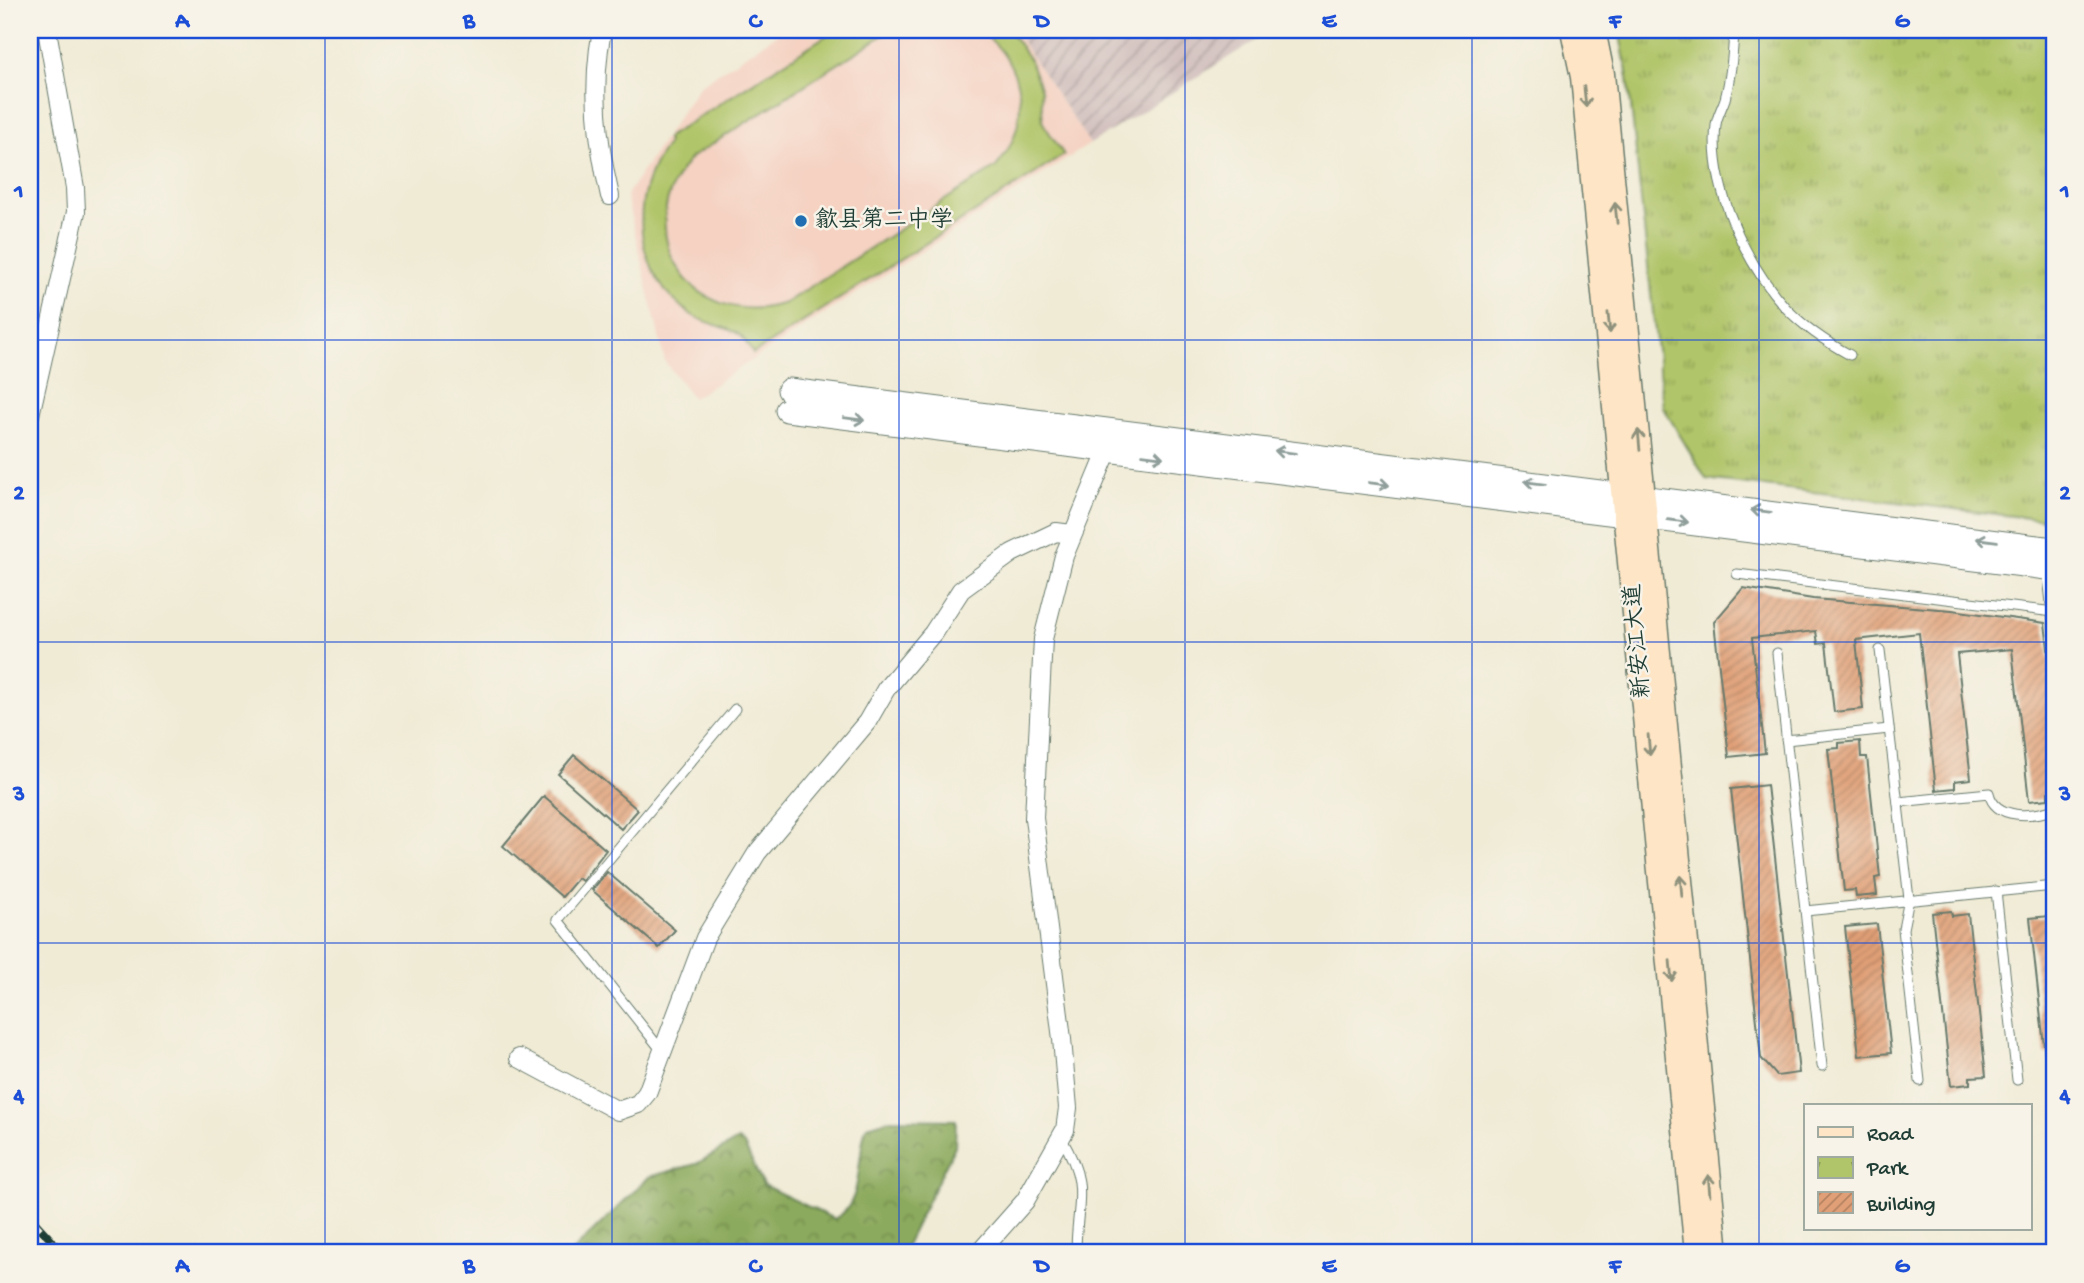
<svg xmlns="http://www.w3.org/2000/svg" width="2084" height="1283" font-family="'Gochi Hand','LXGW WenKai TC',sans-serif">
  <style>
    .built { fill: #f5d2c2 }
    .industrial { fill: url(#industrial-furrows) }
    .grass { fill: #b0c569; stroke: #68814e; stroke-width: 2 }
    .forest { fill: url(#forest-crowns); stroke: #567448; stroke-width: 2 }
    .park { fill: url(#park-tufts); stroke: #68814e; stroke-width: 2 }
    .building { fill: url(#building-hatch) }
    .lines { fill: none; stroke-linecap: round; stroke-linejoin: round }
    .service-casing { stroke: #687a6c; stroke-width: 11 }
    .minor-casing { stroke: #687a6c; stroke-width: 20 }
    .tertiary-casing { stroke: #687a6c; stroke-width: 25 }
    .secondary-casing { stroke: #687a6c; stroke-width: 27 }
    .service { stroke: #fff; stroke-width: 9 }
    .minor { stroke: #fff; stroke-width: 18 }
    .tertiary { stroke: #fff; stroke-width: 23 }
    .secondary { stroke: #fde5c5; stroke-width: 24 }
    .rail-casing { stroke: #1f3d34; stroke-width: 8 }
    .rail { stroke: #f7f3e8; stroke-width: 5; stroke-dasharray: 16; stroke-linecap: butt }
    .oneway { stroke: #8e917c }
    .oneway2 { stroke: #8f9e9a }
    .grid { fill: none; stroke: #1d4ed8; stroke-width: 2; stroke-opacity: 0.55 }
    .poi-dot { fill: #1f6fb2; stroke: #f7f3e8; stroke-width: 2.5 }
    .labels { text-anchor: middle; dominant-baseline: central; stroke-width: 5; stroke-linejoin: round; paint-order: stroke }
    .poi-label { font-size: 23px; fill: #1f3d34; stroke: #f7f3e8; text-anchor: start }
    .street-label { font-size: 23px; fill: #1f3d34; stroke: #f7f3e8 }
    .neatline { fill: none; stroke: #1d4ed8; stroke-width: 2.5 }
    .grid-label { font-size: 23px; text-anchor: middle; font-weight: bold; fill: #1d4ed8 }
  </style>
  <defs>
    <pattern id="industrial-furrows" width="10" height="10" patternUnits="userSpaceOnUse" patternTransform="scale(1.75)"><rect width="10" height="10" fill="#d1bfbd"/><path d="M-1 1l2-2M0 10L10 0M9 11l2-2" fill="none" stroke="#a99c9a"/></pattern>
    <pattern id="forest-crowns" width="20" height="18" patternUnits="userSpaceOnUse" patternTransform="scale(1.75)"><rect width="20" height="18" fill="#8caa5d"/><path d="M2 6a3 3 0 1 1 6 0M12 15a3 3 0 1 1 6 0" fill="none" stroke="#728c4e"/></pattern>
    <pattern id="park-tufts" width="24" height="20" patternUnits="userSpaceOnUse" patternTransform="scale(1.75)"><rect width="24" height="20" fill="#b0c569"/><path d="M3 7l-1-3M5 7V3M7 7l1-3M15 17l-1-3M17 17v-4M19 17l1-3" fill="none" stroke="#8fa157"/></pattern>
    <pattern id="building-hatch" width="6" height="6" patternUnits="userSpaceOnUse" patternTransform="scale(1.75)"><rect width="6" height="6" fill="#e09f76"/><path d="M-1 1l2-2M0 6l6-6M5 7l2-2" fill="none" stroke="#b58362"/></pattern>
  </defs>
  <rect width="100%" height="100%" fill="#f7f3e8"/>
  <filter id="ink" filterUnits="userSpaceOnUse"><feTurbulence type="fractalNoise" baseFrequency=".0143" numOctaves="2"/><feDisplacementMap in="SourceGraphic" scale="14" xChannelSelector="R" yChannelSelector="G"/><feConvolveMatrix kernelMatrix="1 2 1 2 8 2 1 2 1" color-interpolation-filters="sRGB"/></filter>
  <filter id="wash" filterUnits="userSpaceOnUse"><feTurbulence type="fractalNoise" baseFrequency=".00686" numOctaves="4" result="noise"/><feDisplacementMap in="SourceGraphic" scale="28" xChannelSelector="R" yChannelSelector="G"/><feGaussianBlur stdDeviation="1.57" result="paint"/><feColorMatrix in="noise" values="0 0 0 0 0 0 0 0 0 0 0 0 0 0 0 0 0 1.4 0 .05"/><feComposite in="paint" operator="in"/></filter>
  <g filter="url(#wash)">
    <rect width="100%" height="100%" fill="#f0ebd5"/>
    <polygon class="built" points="783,30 1014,30 1090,144 693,398 665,362 626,196 699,86"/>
    <polygon class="industrial" points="1014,30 1272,30 1090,144"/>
    <path class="grass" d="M835,30H891L692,157C625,230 691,333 785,303L996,167C1033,123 1027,62 978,30H1009L1030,60L1041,90L1043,123L1064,155L753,354C749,348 746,341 741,336C735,329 704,323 692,315C632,275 627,197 668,143L666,138Z"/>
    <path class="forest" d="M891,1119L956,1120L955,1146L902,1253H571L649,1177L696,1164L738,1140L744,1145L763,1185L834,1219C866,1205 855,1153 867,1126Z"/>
    <polygon class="park" points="1619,30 2054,30 2054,521 1706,479 1663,407 1628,77"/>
    <g id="blocks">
      <g class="building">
        <polygon points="1743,588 1813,599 1952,610 2045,623 2054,701 2054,791 2048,792 2048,799 2029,801 2012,649 1957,654 1971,779 1955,781 1955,788 1936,790 1919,633 1856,640 1863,709 1834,712 1826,643 1818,644 1816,631 1752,638 1765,753 1729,757 1714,622"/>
        <polygon points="1860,741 1861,757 1867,757 1880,877 1875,878 1877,895 1856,897 1855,890 1844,891 1828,749 1839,748 1839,743"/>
        <polygon points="574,755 638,810 621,829 558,774"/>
        <polygon points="1767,785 1799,1073 1777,1076 1761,1058 1731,789"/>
        <polygon points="544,796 606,850 582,881 578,878 562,897 503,846"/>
        <polygon points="607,872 675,930 659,948 592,890"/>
        <polygon points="1951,911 1952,916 1968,914 1986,1076 1970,1077 1970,1084 1951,1086 1932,913"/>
        <polygon points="2049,916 2050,922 2054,921 2054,1054 2045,1055 2030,918"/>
        <polygon points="1877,924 1891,1053 1859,1056 1845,927"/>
      </g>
    </g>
  </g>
  <g filter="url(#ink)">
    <use href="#blocks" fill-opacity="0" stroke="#687a6c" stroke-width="2"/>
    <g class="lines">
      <g class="service-casing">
        <g id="service">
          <path d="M1734,30C1733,53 1731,76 1725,99C1722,108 1717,116 1716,125C1709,186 1745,262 1785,307C1804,327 1826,342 1850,355"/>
          <polyline points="2047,568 2054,629"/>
          <polyline points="1737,574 2054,612"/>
          <polyline points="1880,650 1909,899 1903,929 1920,1081"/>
          <polyline points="1777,653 1822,1066"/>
          <polyline points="1786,740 1889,729"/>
          <path d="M1898,802L1989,793C1995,820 2033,817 2054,809"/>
          <polyline points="1996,891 2017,1080"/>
          <polyline points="1805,911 2054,886"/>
          <polyline points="662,1051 558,920 735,709"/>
          <path d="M1062,1139C1091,1189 1076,1201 1076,1253"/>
        </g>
      </g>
      <g class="minor-casing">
        <g id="minor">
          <path d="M602,30C591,87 597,140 610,196"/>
          <polyline points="30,415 76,212 75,188 47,30"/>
          <polyline points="519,1058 618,1111 638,1104 647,1093 705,938 757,853 867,722 886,689 933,633 961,590 1012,553 1056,532 1072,534"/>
          <polyline points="979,1253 1025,1201 1065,1130 1068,1108 1062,1039 1034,818 1043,639 1064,556 1108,450"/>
        </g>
      </g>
      <g class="tertiary-casing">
        <g id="tertiary">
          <polyline points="789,390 2054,549"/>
          <polyline points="787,410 2054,569"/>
        </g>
      </g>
      <g class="secondary-casing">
        <g id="secondary">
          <polyline points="1573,30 1583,77 1697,1253"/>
          <polyline points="1593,30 1602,74 1716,1253"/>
        </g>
      </g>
      <use href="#service" class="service"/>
      <use href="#minor" class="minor"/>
      <use href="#tertiary" class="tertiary"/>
      <use href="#secondary" class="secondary"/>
      <g class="rail-casing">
        <polyline id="rail" points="30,1217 63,1253"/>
      </g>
      <use href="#rail" class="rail"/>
    </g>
    <defs><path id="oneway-shaft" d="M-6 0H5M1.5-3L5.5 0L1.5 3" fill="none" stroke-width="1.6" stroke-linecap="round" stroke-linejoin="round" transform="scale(1.75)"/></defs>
    <g class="oneway">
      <use href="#oneway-shaft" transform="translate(1585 97) rotate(84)"/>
      <use href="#oneway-shaft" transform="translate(1616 213) rotate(-96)"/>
      <use href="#oneway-shaft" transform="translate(1609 323) rotate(84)"/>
      <use href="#oneway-shaft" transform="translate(1639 440) rotate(-95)"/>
      <use href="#oneway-shaft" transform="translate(1649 745) rotate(85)"/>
      <use href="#oneway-shaft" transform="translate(1681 886) rotate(-95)"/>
      <use href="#oneway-shaft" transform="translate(1671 971) rotate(85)"/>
      <use href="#oneway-shaft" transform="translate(1709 1185) rotate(-95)"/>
    </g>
    <g class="oneway2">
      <use href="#oneway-shaft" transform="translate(854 419) rotate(7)"/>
      <use href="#oneway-shaft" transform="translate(1285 452) rotate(-173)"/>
      <use href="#oneway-shaft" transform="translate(1153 456) rotate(7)"/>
      <use href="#oneway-shaft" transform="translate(1535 483) rotate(-173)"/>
      <use href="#oneway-shaft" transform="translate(1379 484) rotate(7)"/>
      <use href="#oneway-shaft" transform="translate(1761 511) rotate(-173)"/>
      <use href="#oneway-shaft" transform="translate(1678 521) rotate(7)"/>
      <use href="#oneway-shaft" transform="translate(1987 540) rotate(-172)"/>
    </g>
  </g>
  <path class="grid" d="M325,30V1253M612,30V1253M899,30V1253M1185,30V1253M1472,30V1253M1759,30V1253M30,340H2054M30,642H2054M30,943H2054"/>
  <circle class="poi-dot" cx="801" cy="221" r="7"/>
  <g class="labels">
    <g class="poi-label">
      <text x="815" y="221">歙县第二中学</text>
    </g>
    <g class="street-label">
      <text transform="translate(1639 641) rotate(-95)">新安江大道</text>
    </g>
  </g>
  <rect width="2084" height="1283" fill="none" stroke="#f7f3e8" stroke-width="77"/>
  <rect x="1804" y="1104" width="228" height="126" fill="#f7f3e8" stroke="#a1aaa0" stroke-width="2"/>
  <rect x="1818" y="1127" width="35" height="10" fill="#fde5c5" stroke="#a1aaa0" stroke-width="2"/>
  <text x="1867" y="1140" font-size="21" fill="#1f3d34">Road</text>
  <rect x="1818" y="1157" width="35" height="21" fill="url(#park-tufts)" stroke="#a1aaa0" stroke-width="2"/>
  <text x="1867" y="1174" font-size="21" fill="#1f3d34">Park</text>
  <rect x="1818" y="1192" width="35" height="21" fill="url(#building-hatch)" stroke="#a1aaa0" stroke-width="2"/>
  <text x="1867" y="1210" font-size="21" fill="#1f3d34">Building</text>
  <rect x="38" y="38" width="2008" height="1206" class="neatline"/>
  <g class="grid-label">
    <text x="182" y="27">A</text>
    <text x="469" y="27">B</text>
    <text x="755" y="27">C</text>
    <text x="1042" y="27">D</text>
    <text x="1329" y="27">E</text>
    <text x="1615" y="27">F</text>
    <text x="1902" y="27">G</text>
    <text x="19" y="197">1</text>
    <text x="2065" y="197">1</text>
    <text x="19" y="499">2</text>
    <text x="2065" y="499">2</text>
    <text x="19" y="800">3</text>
    <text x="2065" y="800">3</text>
    <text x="19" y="1102">4</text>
    <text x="2065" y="1102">4</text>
    <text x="182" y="1272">A</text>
    <text x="469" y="1272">B</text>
    <text x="755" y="1272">C</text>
    <text x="1042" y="1272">D</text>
    <text x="1329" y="1272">E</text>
    <text x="1615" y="1272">F</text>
    <text x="1902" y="1272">G</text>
  </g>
</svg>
